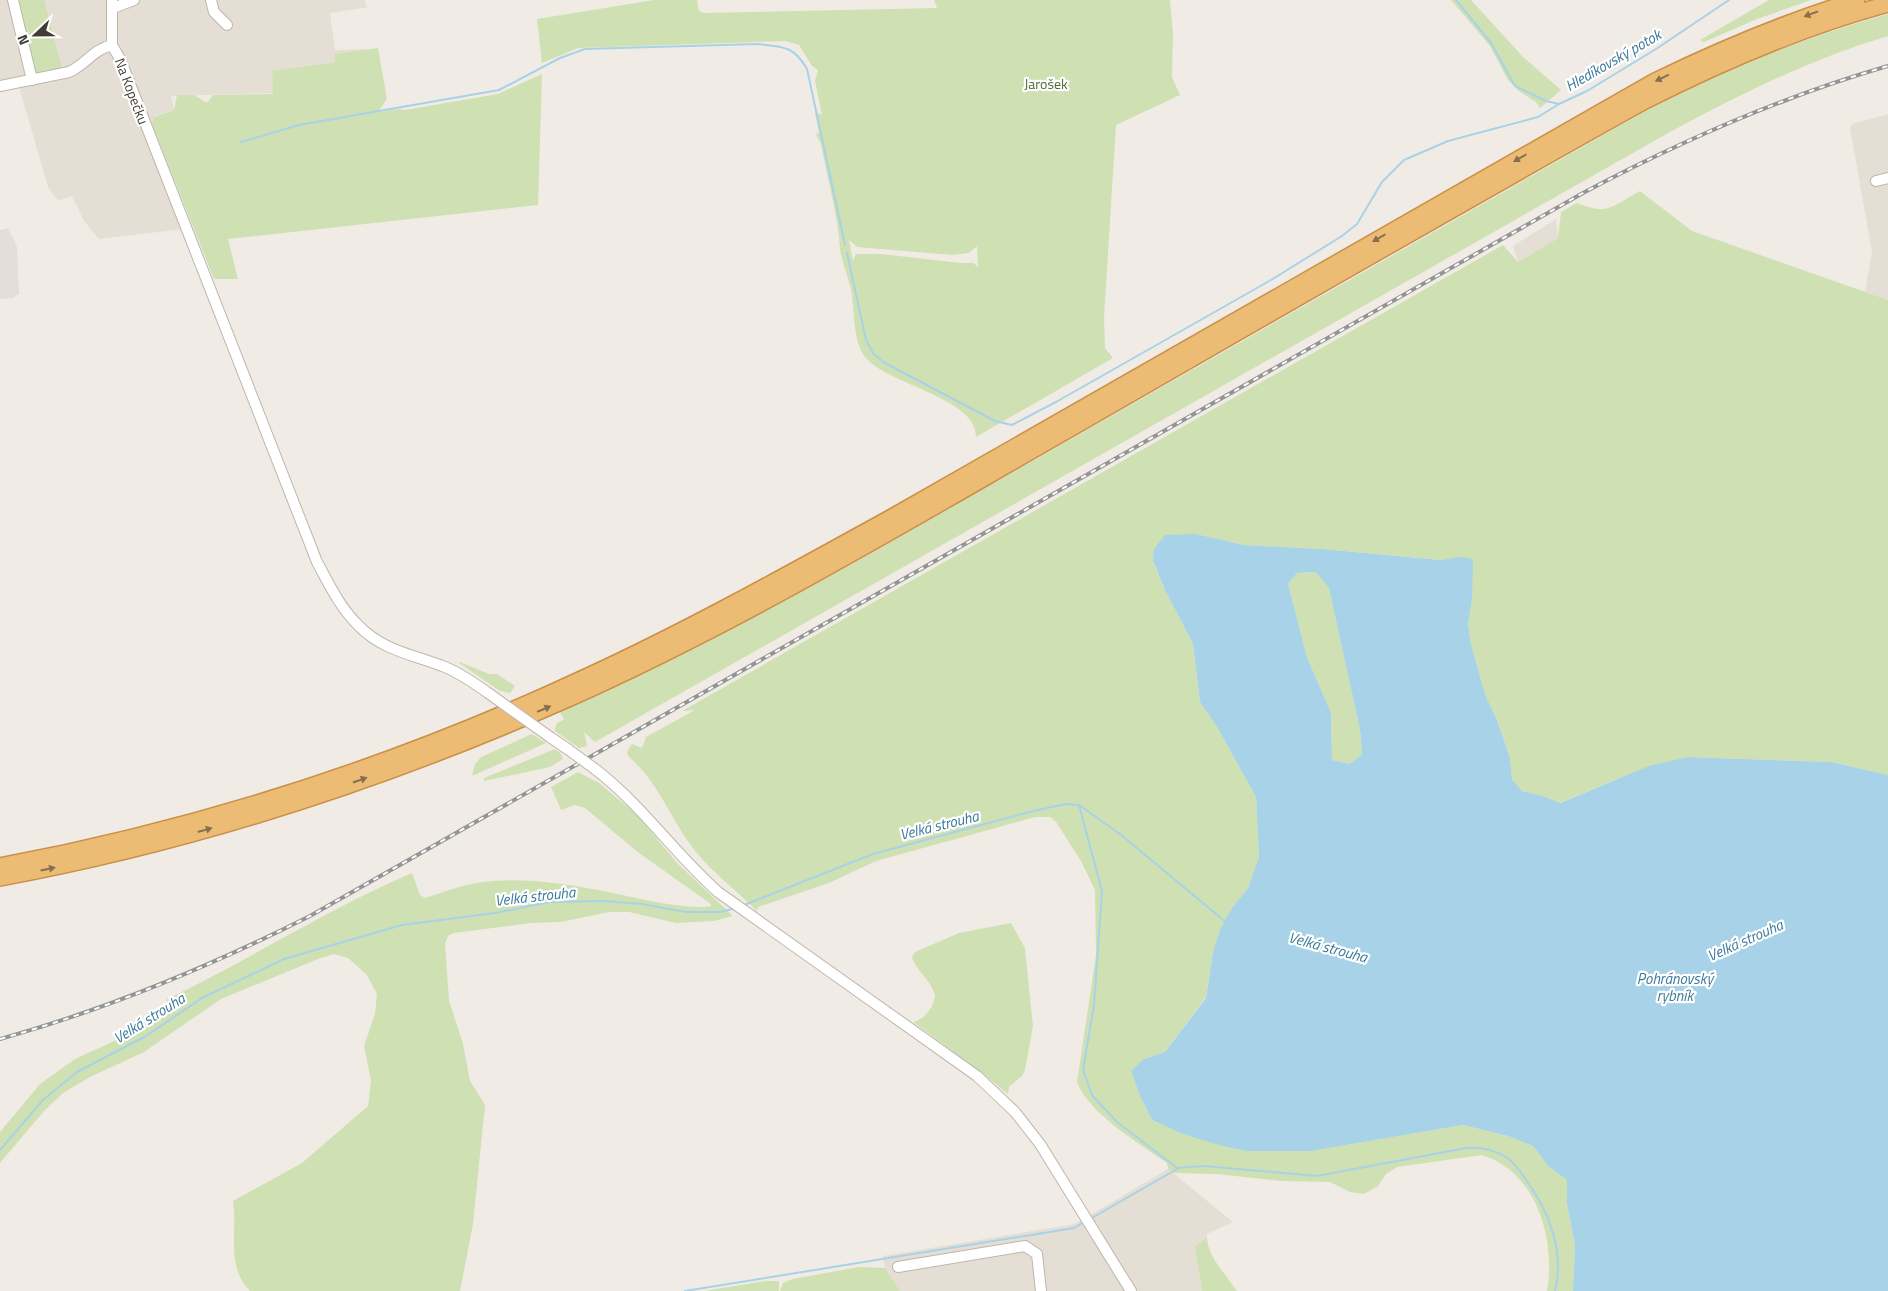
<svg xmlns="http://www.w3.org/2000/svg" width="1888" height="1291" font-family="'Titillium Web',sans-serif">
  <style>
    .residential { fill: #e4ded4 }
    .industrial { fill: #e3deda }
    .green { fill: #cfe0b3; fill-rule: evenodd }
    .water { fill: #a8d2e7; fill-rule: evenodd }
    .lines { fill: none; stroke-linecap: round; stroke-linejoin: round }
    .stream { stroke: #a8d2e7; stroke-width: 2 }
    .minor-casing { stroke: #beb6ac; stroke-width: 12 }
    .highway-casing { stroke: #ca8f46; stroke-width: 18 }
    .minor { stroke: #fff; stroke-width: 10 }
    .highway { stroke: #ecbb74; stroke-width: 15 }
    .rail-casing { stroke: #949494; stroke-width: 4 }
    .rail { stroke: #fff; stroke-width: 2; stroke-dasharray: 5.5; stroke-linecap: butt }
    .minor-bridge-casing { stroke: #beb6ac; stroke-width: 12; stroke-linecap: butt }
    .minor-bridge { stroke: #fff; stroke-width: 10 }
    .oneway { fill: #866f4f }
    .labels { text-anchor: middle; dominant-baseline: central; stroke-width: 4.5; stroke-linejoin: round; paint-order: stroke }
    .park-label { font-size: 14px; fill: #4c6c30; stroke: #fff }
    .street-label { font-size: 14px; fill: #423c36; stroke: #fff }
    .water-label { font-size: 15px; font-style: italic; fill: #3a7999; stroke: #fff }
  </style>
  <rect width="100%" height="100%" fill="#f0ece5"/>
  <g class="residential">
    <polygon points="0,0 365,0 366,7 377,6 330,13 335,50 369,49 335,54 335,62 272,71 274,93 171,96 174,110 155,116 152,124 192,228 99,239 84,221 72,196 58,201 48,187 17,80 0,83"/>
    <polygon points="1888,114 1888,300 1865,292 1872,252 1850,128 1852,124"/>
    <polygon points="1556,219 1558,238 1518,262 1513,246"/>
    <polygon points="1168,1169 1233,1222 1207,1234 1207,1237 1195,1247 1202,1291 900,1291 885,1268 883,1256 1075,1224"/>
  </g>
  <polygon class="industrial" points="8,228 17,247 19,295 15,295 15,298 0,299 0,230"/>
  <g class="green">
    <polygon points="16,0 44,0 62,69 38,74 34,69"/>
    <path d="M654,0H697L699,11L703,13L937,8L934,0H1170L1173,33L1172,77L1180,95L1116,125L1104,318L1105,348L1113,358L976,437C977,398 889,385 866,358C852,341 855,310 851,289C848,279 845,269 842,259C839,250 840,239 838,229C834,201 826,172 821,144L816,134L819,133L815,112L822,115L815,81L818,70L812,66L799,45L785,41L578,48L542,63L537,19ZM849,240L857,247L953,255L969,253L977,246L978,268L974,263H961L881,254H856L853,261Z"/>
    <polygon points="1451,0 1471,0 1523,57 1561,90 1540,108 1536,102 1520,92 1508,80 1490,46"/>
    <polygon points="1769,0 1811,0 1757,19 1704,42 1700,40"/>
    <path d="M1888,14V36C1811,59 1740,94 1670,132L595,742L584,732L587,746L579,748L555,731L556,724L564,719L560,712L698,647L838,572L1649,109C1727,70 1804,37 1888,14Z"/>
    <polygon points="378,48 387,99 378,112 399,109 405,110 498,94 542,74 538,205 228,239 238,279 214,279 152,124 154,117 174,110 177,95 194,95 207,103 213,95 270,94 273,93 272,71 335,62 335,54"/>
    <path d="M1640,191L1692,231L1888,300V775L1832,762L1688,757L1615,780L1559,803L1543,796L1522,791L1512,779L1510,758L1497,720L1485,694L1471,644L1468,625L1472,599L1460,557L1442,560L1322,549L1244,545L1196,534L1153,562L1165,590L1193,644L1200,702L1217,727L1256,797L1259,857L1248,888L1232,908L1213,952L1206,997L1165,1052L1144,1059L1141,1098L1152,1120L1180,1133L1246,1151H1311L1463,1125L1508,1136L1533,1146L1548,1166L1567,1180V1204L1575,1245L1573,1291H1547C1556,1240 1537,1172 1482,1155L1397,1167L1386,1174L1378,1186L1364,1194L1350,1192L1330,1182L1282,1181L1217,1174L1173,1173L1168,1169L1167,1163C1139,1143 1090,1115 1077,1082L1096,955L1095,890L1081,861L1056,822L1050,817H1035L876,861L829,883L758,907L757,911C737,891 714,874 696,852C671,821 659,782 628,756L627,752L632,744L642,748L646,737L695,710L682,711L1503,245L1518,262L1558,238L1561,212L1577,203C1609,216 1612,206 1640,191Z"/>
    <polygon points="1316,572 1329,588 1360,730 1362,754 1350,764 1332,760 1331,713 1307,657 1288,584 1297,573"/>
    <polygon points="460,662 489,674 497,674 515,686 510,693 500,691 459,663"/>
    <polygon points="532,734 546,743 472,776 475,764 481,757"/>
    <polygon points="555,749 561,754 563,759 550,767 484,781 484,778"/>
    <path d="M578,772L599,783L636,814L678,864L733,916L714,921L676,923L629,912H609L561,922L531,923L454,933L448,936L445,944L449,1000L463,1044L470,1081L485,1105L473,1224L460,1291H250C225,1266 238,1231 233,1201L302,1163L368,1106L371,1081L364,1046L375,1014L377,994L367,975L348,958L334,954L318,959L221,999L144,1052L90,1077L63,1093L44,1111L0,1163V1132L40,1084L75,1059L125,1036L167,1009V999C250,960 327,909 412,873L420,895L425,898C445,892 463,884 484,882C520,877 562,883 598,890C625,895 686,911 711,906V904L639,853L585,808L575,805L561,810L551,787Z"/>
    <path d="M1011,923L1025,948L1033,1026L1025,1070L1022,1076L1009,1087L1008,1094L981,1072L913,1022C924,1020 934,1007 935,996C932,981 917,972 912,957L915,952L959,933Z"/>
    <path d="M1207,1237C1207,1256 1227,1276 1237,1291H1202L1195,1247Z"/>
    <polygon points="859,1267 885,1268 900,1291 780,1291 783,1283 793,1279"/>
    <polygon points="766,1281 779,1281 779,1291 704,1291"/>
  </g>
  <path class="water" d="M1196,534L1244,545L1322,549L1441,560L1460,557L1473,559L1472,599L1468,625L1471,644L1485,694L1497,720L1510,758L1512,779L1522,791L1543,796L1560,803L1649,766L1688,757L1832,762L1888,775V1291H1573L1575,1245L1567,1204V1180L1548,1166L1533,1146L1508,1136L1463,1125L1311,1151H1246L1219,1145L1180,1133L1152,1120L1141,1098L1131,1071L1144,1059L1165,1052L1206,998L1213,952L1220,930L1232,908L1248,888L1259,857L1256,797L1217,727L1200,702L1193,644L1165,590L1153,561L1154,549L1165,535ZM1316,572L1329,588L1360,730L1362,754L1350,764L1332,760L1331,713L1307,657L1288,584L1297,573Z"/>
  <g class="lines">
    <g class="stream">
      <polyline points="1456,0 1491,43 1515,86 1546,101 1559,104 1587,91 1656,49 1729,0"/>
      <path d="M241,142L299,125L499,90L560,58L585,49L758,44C783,47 793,45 807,69L845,245"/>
      <polyline points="847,253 866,340 873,353 883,362 995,421 1012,425 1056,402 1271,280 1342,236 1357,224 1382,182 1404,160 1448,141 1538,117 1559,104"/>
      <path d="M1079,805L1102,891L1094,1005L1083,1070L1092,1095L1117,1122L1177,1168L1203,1166L1317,1176L1466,1148C1479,1147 1494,1150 1506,1157C1514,1162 1519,1170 1524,1177C1548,1209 1565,1250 1555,1291"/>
      <polyline points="744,905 873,854 1033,811 1066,804 1079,805 1120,834 1227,923"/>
      <polyline points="0,1150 43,1100 77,1072 146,1036 202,998 284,959 402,925 495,913 550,902 603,901 642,904 686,912 721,912 735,908"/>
      <polyline points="1090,1219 1177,1169"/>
      <polyline points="685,1291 1074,1228 1084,1222"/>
    </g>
    <g class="minor-casing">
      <g id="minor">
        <polyline points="13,0 32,80"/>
        <polyline points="211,0 214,12 227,25"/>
        <polyline points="113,8 134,0"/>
        <path d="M112,45L121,61L317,562C329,584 340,608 359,626C383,651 415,655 445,667C462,674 477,685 491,695"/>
        <polyline points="112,45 112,0"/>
        <path d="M0,86L69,72C85,65 94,49 112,45"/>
        <polyline points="1876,181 1888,178"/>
        <polyline points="550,737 569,750"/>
        <path d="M595,769C642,805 674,853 718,892L977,1076L1015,1112L1040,1144L1131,1291"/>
        <polyline points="898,1267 1025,1246 1037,1254 1041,1291"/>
      </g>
    </g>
    <g class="highway-casing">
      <g id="highway">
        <path d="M0,866C202,828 402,763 588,676C692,628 792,572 892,517L1655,81C1721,49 1787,21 1857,0"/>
        <path d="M0,878C195,842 387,779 568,699C736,624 895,529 1054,438C1251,325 1447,211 1645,101C1724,61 1803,27 1888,4"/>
      </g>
    </g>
    <use href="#minor" class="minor"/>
    <use href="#highway" class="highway"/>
    <g class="rail-casing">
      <path id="rail" d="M0,1039C108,1009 209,967 310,916L1583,193C1681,141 1781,97 1888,66"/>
    </g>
    <use href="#rail" class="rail"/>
    <g class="minor-bridge-casing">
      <g id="minor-bridge">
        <polyline points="491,695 550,737"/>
        <polyline points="569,750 595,769"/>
      </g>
    </g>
    <use href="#minor-bridge" class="minor-bridge"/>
  </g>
  <defs><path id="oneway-solid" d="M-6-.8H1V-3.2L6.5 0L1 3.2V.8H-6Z" transform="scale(1.25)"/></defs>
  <g class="oneway">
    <use href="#oneway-solid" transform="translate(1811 14) rotate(160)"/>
    <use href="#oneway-solid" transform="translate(1662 78) rotate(154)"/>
    <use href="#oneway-solid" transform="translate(1520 158) rotate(150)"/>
    <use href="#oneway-solid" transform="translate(1379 238) rotate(150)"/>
    <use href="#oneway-solid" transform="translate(544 709) rotate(-23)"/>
    <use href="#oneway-solid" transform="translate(360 780) rotate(-19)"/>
    <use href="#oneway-solid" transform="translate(205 830) rotate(-16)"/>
    <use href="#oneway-solid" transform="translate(48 869) rotate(-12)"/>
  </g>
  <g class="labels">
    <g class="park-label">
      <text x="1046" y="83">Jarošek</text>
    </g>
    <g class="street-label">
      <text transform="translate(132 91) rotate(69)">Na Kopečku</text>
    </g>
    <g class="water-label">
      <text transform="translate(1613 60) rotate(-30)">Hledíkovský potok</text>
      <text transform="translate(939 825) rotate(-14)">Velká strouha</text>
      <text transform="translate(535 896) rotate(-6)">Velká strouha</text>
      <text transform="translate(1745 940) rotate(-24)">Velká strouha</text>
      <text transform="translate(1328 947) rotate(15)">Velká strouha</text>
      <text x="1675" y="978">Pohránovský<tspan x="1675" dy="17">rybník</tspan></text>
      <text transform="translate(149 1018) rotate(-32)">Velká strouha</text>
    </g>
  </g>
  <g transform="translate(35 35) rotate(248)" stroke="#ffffff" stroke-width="4" paint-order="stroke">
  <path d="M0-4L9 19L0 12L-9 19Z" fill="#423c36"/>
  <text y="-8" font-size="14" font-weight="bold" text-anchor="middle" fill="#423c36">N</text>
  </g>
</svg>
